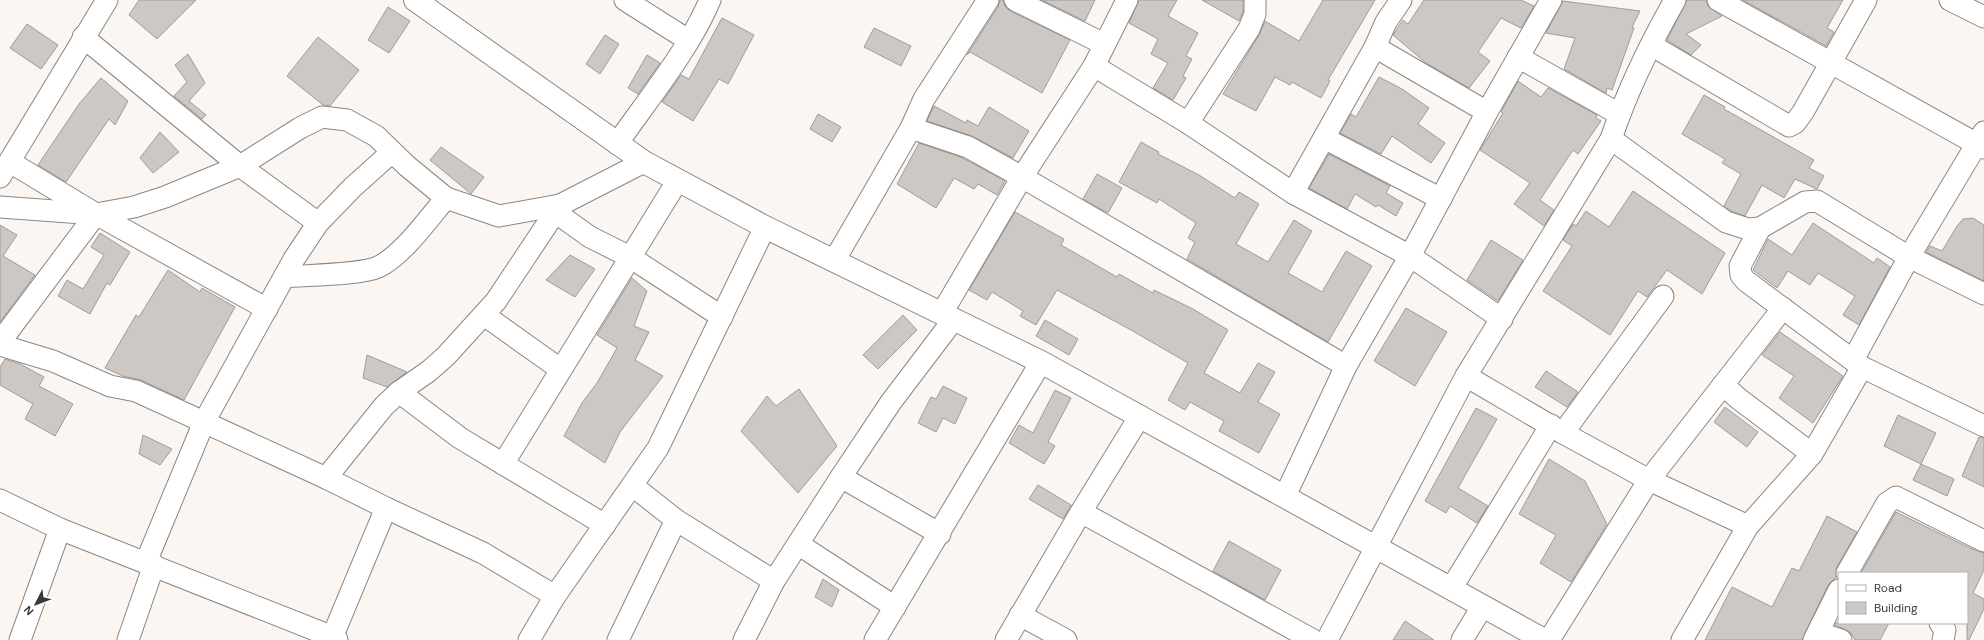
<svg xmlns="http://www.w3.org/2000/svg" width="1984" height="640" font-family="'DM Sans',sans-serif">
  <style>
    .building { fill: #cdc8c3; stroke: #a19c98 }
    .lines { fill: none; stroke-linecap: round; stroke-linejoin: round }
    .minor-casing { stroke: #8b8783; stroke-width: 23 }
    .tertiary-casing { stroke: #8b8783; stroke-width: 24 }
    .minor { stroke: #fff; stroke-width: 21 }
    .tertiary { stroke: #fff; stroke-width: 22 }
  </style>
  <rect width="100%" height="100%" fill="#fbf6f1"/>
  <g class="building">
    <polygon points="139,0 196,0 157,39 129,15"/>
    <polygon points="1000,0 1003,0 1005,6 1010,11 1070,40 1042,93 970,52 967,55 998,7"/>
    <polygon points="1042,0 1095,0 1085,21"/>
    <polygon points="1139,0 1177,0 1168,16 1198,33 1186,56 1192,59 1183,76 1186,78 1173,100 1153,88 1168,63 1151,54 1158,39 1129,23"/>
    <polygon points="1202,0 1243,0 1243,12 1239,21"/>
    <polygon points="1323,0 1375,0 1328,80 1330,81 1321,98 1292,82 1290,85 1275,77 1256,111 1223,94 1259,35 1265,21 1299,41"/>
    <polygon points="1424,0 1521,0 1534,6 1521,28 1501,18 1478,52 1490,61 1469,88 1426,63 1393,35 1403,20 1408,24"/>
    <polygon points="1687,0 1706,0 1708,6 1722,16 1686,34 1701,45 1691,55 1667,40"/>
    <polygon points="1743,0 1843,0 1827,28 1834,32 1826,46"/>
    <polygon points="1563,1 1640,11 1632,27 1634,28 1612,90 1607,88 1606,93 1564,69 1575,38 1546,33"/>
    <polygon points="388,7 410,21 389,53 368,40"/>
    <polygon points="722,18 754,35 728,84 719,79 693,121 662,102 681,75 689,79"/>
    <polygon points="27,24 58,45 41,69 10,48"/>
    <polygon points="874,28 911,46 901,66 864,47"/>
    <polygon points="605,35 619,44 600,74 586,64"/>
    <polygon points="318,37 359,70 330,106 323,105 287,76"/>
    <polygon points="188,54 205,83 189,101 206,115 202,119 174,96 187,82 175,65"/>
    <polygon points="647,55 660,63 638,94 628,88"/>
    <polygon points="1379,77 1402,89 1429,108 1418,124 1445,143 1431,163 1392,136 1381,154 1340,133 1351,114 1356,117"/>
    <polygon points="101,78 128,101 115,125 109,119 66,182 38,165 79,104"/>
    <polygon points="1518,81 1541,97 1548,88 1597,115 1596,118 1601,121 1578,154 1573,150 1540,200 1554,210 1544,226 1514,204 1530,183 1480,150 1503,113 1501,112"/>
    <polygon points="1704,95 1725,107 1724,109 1814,160 1809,168 1824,176 1817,189 1795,179 1784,198 1762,185 1745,216 1731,211 1724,206 1741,174 1722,163 1725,159 1682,134"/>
    <polygon points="934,106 966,123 967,120 978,126 989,107 1029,131 1013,158 972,136 927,121"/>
    <polygon points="818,114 841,127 832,142 810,129"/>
    <polygon points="160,132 179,152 153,173 140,158"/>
    <polygon points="1141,142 1159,152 1158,154 1199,175 1235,198 1239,192 1259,204 1236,244 1268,262 1294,220 1312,231 1288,273 1322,292 1346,251 1372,266 1328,342 1187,259 1195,242 1188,238 1196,223 1159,199 1157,203 1119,182"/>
    <polygon points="919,143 963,158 1005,181 997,195 978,184 974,189 954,178 936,208 897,184"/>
    <polygon points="441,147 484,177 471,194 430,160"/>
    <polygon points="1329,154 1390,186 1386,193 1403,203 1396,216 1378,205 1376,207 1355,194 1347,209 1309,188"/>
    <polygon points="1097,174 1122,188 1108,213 1083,199"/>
    <polygon points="1633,191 1725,253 1702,294 1667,270 1647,297 1638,291 1610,335 1543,291 1572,246 1563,240 1573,224 1576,226 1586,211 1609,227"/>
    <polygon points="1015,212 1064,239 1061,245 1117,277 1119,274 1153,293 1154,290 1193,309 1228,330 1204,373 1240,393 1258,363 1275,372 1258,402 1280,414 1259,453 1219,431 1224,421 1190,402 1185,410 1168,400 1188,363 1131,330 1057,290 1036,325 1020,316 1023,311 992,292 987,300 969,290"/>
    <polygon points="1973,218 1984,225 1984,281 1926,252 1930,246 1942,251 1957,226 1963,219"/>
    <polygon points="1813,223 1874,263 1877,258 1890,267 1859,325 1843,315 1855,296 1818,273 1810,285 1788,271 1777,288 1753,270 1768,239 1792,255"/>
    <polygon points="0,225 17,235 3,256 35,275 0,322"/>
    <polygon points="100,233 130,252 110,285 107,283 90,314 58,296 67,280 83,289 104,255 91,247"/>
    <polygon points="1491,240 1523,260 1498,301 1467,280"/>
    <polygon points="570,255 595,269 575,297 546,280"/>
    <polygon points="168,270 200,292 202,288 235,307 184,400 141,380 123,376 105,368 136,315 139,317"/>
    <polygon points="632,278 647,291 634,326 649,332 635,360 663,376 620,432 605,463 564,436 582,403 597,383 617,348 597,335"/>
    <polygon points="1406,308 1447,332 1415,386 1374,361"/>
    <polygon points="903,315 917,330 878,369 863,355"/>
    <polygon points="1045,320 1078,339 1069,355 1036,336"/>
    <polygon points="1780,332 1843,376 1813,423 1779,398 1794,376 1762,355"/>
    <polygon points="367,355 407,372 387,387 363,378"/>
    <polygon points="5,359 20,364 44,377 39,386 73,404 55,436 25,419 33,404 0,385 0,367"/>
    <polygon points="1546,371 1578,392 1567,407 1535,387"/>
    <polygon points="943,386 967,398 955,424 943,418 936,432 918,423 931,397 936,399"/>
    <polygon points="799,389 837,446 798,493 741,431 767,396 776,406"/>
    <polygon points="1055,390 1071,398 1048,442 1055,446 1044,464 1009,443 1019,425 1033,433"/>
    <polygon points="1725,407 1758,432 1747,447 1714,422"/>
    <polygon points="1476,408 1497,419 1458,488 1488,506 1477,523 1450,506 1446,513 1425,501"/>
    <polygon points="1898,415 1936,433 1921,464 1884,446"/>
    <polygon points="143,435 172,449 160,465 139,454"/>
    <polygon points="1979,437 1984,438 1984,487 1962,476"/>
    <polygon points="1549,459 1585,481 1607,524 1571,582 1540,563 1556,535 1519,514"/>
    <polygon points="1921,464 1954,479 1947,496 1913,480"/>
    <polygon points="1038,485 1071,505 1063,519 1029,499"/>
    <polygon points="1896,512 1970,548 1984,553 1984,570 1973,593 1984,599 1984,609 1969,640 1967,640 1967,573 1861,573"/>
    <polygon points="1827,516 1857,532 1837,567 1836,577 1828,585 1802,640 1705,640 1732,587 1772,607 1792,568 1799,571"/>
    <polygon points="1229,541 1281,570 1265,600 1213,571"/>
    <polygon points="823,579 839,590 832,607 815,597"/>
    <polygon points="1405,621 1434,640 1393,640"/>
    <polygon points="1836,623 1889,623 1880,640 1855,640 1850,632 1835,625"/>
  </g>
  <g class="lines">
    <g class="minor-casing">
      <g id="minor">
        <polyline points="625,0 688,40"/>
        <polyline points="1015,0 1104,44"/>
        <polyline points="1718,0 1984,148"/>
        <polyline points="1950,0 1984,17"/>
        <polyline points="83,37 240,166 318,223"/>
        <polyline points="1651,45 1789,126 1795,123 1803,112 1866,0"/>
        <polyline points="1375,47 1487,112"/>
        <polyline points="1518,57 1619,114"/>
        <polyline points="1094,66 1188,123 1293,193 1410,256 1502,319"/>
        <polyline points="1188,123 1249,29 1255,14 1255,0"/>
        <polyline points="911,128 968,147 1022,177 1346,366"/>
        <polyline points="1324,138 1441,199"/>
        <polyline points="1611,139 1726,222 1748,229 1760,228 1805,202 1817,201 1909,257 1984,294"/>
        <path d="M617,144C648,99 689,50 710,0"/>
        <polyline points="10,162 96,214 267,309"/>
        <polyline points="0,177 107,0"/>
        <polyline points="1293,193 1375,47 1386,22 1401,0"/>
        <polyline points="0,207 96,214 134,207 165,197 240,166 300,128 322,117 347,120 376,136 407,166 446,198 499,216 560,205 644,162"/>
        <polyline points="555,212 590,237 630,257 722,317"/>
        <polyline points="1760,228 1740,266 1741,275 1746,281 1862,367 1984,426"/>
        <polyline points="834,261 911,128 924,99 988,0"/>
        <path d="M284,277C305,275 361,275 378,267C402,256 429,218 446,198"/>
        <polyline points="942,313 1022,177 1094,66 1127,0"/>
        <polyline points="484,315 560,369"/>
        <polyline points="0,342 96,214"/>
        <polyline points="0,345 53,361 110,386 136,391 326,478 386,508 483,553 555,596"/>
        <polyline points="1853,360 1909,257 1984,132"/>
        <polyline points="1466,376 1563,433 1649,480 1783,308"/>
        <polyline points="1723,385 1739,399 1812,454"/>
        <polyline points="399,392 460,438 605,525"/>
        <polyline points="1563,433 1663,296"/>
        <polyline points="503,464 678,180"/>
        <polyline points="841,477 940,534"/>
        <polyline points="326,478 384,406 399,392 429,371 446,356 496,301 560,205"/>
        <polyline points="633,486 676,520 774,581"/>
        <polyline points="1285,496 1346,366 1410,256 1487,112 1551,0"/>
        <polyline points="0,500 60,529 333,637 337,640"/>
        <polyline points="1081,512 1313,640"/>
        <polyline points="798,544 895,607"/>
        <polyline points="146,562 204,422 294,259 318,223 353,187 392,152"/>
        <polyline points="1847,573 1887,503 1896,497 1984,541"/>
        <polyline points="1451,589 1551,425"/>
        <polyline points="1020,615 1066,640"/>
        <polyline points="1940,623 1945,630 1943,640"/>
        <polyline points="1819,633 1841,640"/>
        <polyline points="20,640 60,529"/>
        <polyline points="128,640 154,565"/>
        <polyline points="331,640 386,508"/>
        <polyline points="529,640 555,596 658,448 765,227"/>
        <polyline points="618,640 676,520"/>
        <polyline points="744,640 774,581 841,477 891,402 954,319"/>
        <polyline points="875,640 1041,362"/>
        <polyline points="1006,640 1081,512 1140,416"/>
        <path d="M1327,640L1466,376L1611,139C1627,91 1650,44 1675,0"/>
        <polyline points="1462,640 1482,607"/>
        <polyline points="1549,640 1649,480 1748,526"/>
        <polyline points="1682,640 1748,526 1812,454 1862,367"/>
        <polyline points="1814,640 1839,590"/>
      </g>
    </g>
    <g class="tertiary-casing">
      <polyline id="tertiary" points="415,0 644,162 765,227 1041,362 1544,640"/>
    </g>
    <use href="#minor" class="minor"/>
    <use href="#tertiary" class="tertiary"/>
  </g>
  <rect x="1838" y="572" width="130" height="52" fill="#ffffff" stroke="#b1b0af"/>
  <rect x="1846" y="585" width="20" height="6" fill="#ffffff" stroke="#b1b0af"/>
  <text x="1874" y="592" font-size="12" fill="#3b3937">Road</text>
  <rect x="1846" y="602" width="20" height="12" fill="#cdc8c3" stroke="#b1b0af"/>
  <text x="1874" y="612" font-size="12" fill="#3b3937">Building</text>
  <g transform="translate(36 604) rotate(228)" stroke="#ffffff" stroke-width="3" paint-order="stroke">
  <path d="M0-3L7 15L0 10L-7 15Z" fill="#3b3937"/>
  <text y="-6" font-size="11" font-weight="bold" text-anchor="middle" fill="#3b3937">N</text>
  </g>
</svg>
